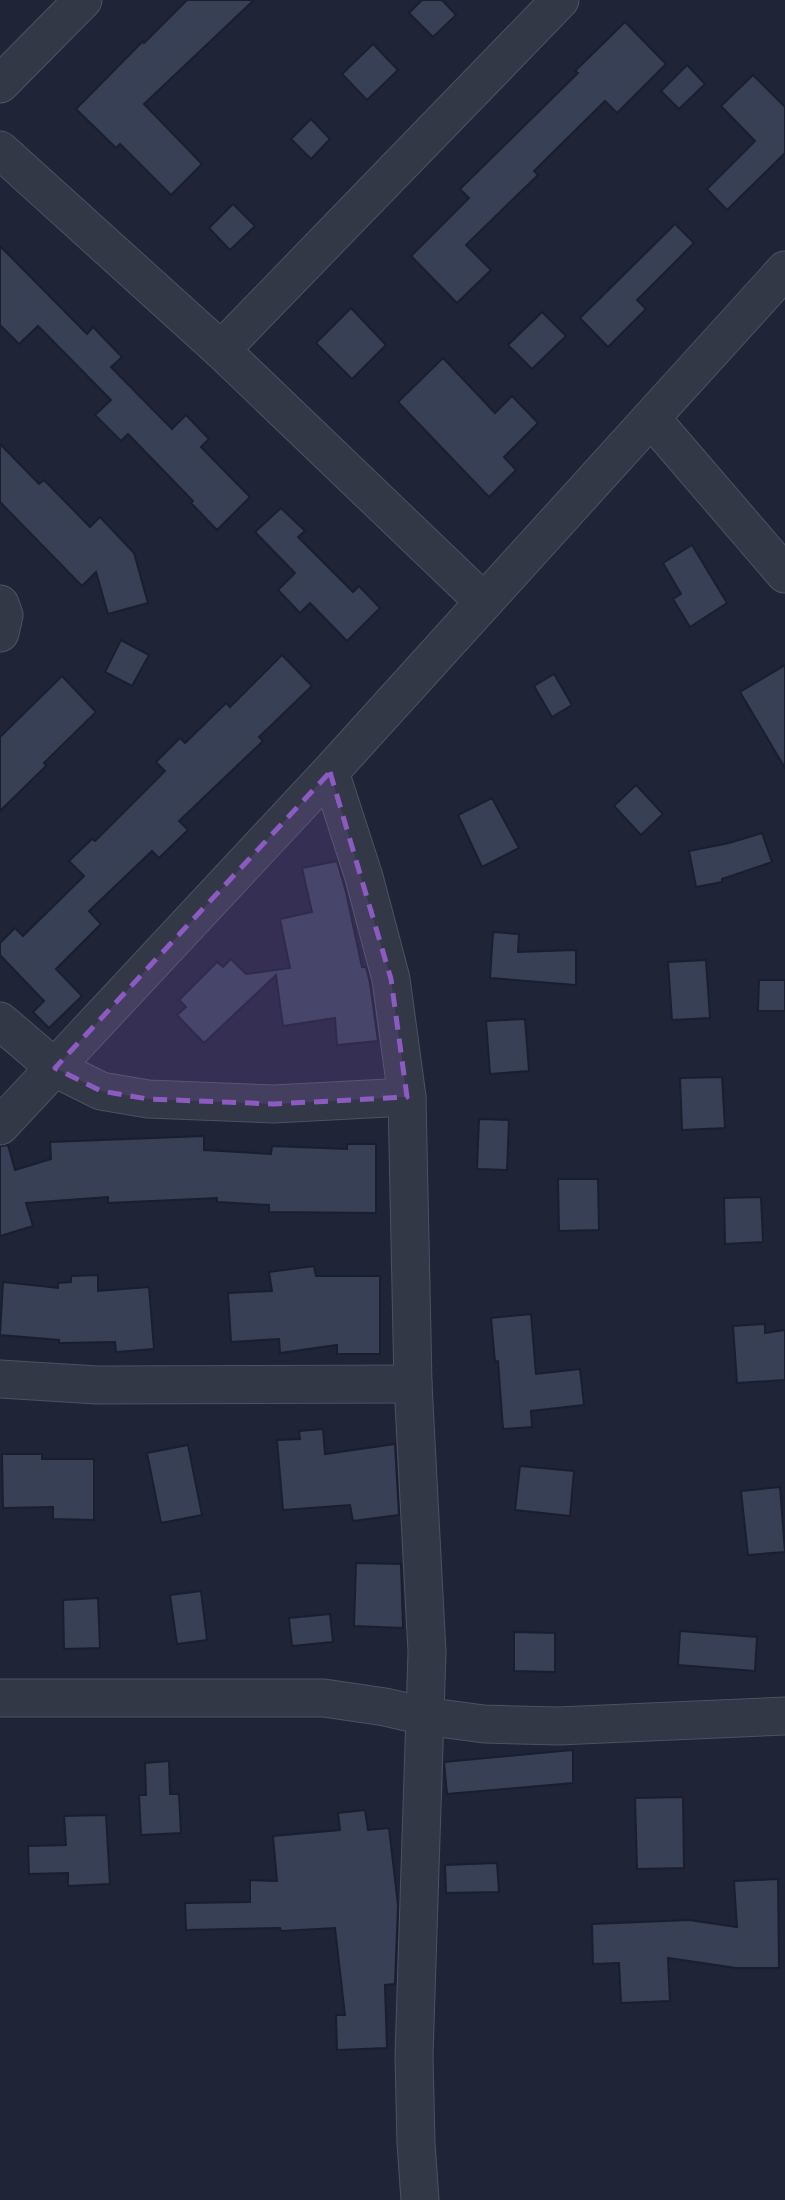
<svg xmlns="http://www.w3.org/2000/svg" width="785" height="2200" font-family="Ubuntu,sans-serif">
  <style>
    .building { fill: #384055; stroke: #1a1f2e; stroke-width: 2 }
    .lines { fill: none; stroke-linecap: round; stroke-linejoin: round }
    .minor-casing { stroke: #4d5262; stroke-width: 39 }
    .minor { stroke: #333847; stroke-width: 37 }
    .marked { fill: #8c5bc1; fill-opacity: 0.2; stroke: #8c5bc1; stroke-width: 5; stroke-dasharray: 14 9; stroke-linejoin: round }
  </style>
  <rect width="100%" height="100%" fill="#1f2537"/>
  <g class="building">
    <polygon points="187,0 254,0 144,104 202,164 171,195 120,144 116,148 76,109 143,41 144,43"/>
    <polygon points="422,0 442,0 456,15 433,37 409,13"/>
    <polygon points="625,22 666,64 617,113 605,101 534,171 538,175 466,245 491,270 457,303 411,256 469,198 460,189 578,73 575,71"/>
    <polygon points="373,44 398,70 367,100 342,74"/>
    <polygon points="687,65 705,84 679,109 661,91"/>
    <polygon points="753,75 785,107 785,153 727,210 707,189 755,141 721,106"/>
    <polygon points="311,119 330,139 311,159 291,139"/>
    <polygon points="233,204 255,226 230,250 209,228"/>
    <polygon points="675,224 694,243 637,300 646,309 608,347 580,318"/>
    <polygon points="0,246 87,334 93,327 122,357 111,367 172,429 186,415 209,439 201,447 250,497 217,530 191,503 193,501 128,434 121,441 95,415 111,400 38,326 19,344 0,325"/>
    <polygon points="351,308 386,345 352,379 316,343"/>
    <polygon points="542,312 566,336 532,369 508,345"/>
    <polygon points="443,358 495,413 512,396 538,423 504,457 516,470 489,497 398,402"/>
    <polygon points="0,444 39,484 44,480 90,527 100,517 134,553 148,603 108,614 96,572 82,586 0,502"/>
    <polygon points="281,508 305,531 298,537 353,592 359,586 380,608 347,641 310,603 300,613 278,590 295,573 255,532"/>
    <polygon points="692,545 727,603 690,627 673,599 681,594 663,563"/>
    <polygon points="121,640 149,655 132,686 105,672"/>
    <polygon points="282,655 312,686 259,737 263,741 179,821 188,830 159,858 152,851 89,911 101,924 56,969 82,996 49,1028 33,1012 44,1001 0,955 0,943 15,928 23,936 84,876 69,861 92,839 95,841 165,771 156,762 180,738 185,743 226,703 230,707"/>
    <polygon points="785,665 785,768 740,692"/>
    <polygon points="554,674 572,705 552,717 534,686"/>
    <polygon points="62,676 96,712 44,763 46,766 0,811 0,737"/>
    <polygon points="636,785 663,814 641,835 614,806"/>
    <polygon points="492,798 519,848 482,867 458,815"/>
    <polygon points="762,833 772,862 722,879 722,882 696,887 689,851 729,843"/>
    <polygon points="337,861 346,892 362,967 366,967 370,983 378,1041 337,1045 335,1018 283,1026 276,975 204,1043 177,1015 186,1007 179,1000 217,962 223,967 231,959 246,974 290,968 280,919 312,912 302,868"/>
    <polygon points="493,932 519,934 518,952 576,950 576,985 490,978"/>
    <polygon points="706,960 710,1018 672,1020 668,962"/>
    <polygon points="759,980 785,980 785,1011 758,1011"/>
    <polygon points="525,1019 529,1071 490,1074 486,1021"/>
    <polygon points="722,1077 725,1128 682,1130 680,1078"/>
    <polygon points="479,1119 509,1120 507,1170 477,1169"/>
    <polygon points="204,1136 204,1150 271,1154 272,1146 347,1149 347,1144 376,1144 376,1213 269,1212 269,1205 217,1202 217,1198 108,1203 108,1197 26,1203 33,1226 0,1236 0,1146 8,1145 15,1170 51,1159 50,1142"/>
    <polygon points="558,1179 598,1179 599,1230 559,1231"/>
    <polygon points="761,1197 763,1242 725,1244 724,1198"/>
    <polygon points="314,1266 316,1276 380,1276 380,1354 337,1354 337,1345 280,1353 279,1339 231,1342 228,1293 272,1291 269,1272"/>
    <polygon points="98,1275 98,1291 149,1287 154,1349 116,1352 115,1342 59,1343 59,1340 0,1335 3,1282 58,1288 58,1283 71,1282 71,1276"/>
    <polygon points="531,1314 536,1374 580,1369 584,1405 531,1411 532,1427 503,1429 498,1361 495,1362 491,1318"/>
    <polygon points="765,1324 765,1333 785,1330 785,1380 737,1383 733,1326"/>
    <polygon points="323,1429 325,1454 395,1444 399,1515 353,1521 350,1505 283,1510 277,1440 300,1439 299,1431"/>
    <polygon points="188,1445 202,1515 161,1523 147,1453"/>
    <polygon points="2,1454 42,1454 42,1459 94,1459 94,1520 53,1519 53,1507 3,1508"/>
    <polygon points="520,1466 574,1471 570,1516 515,1510"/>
    <polygon points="780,1487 785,1552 748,1555 741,1491"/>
    <polygon points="356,1563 401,1564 403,1628 354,1626"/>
    <polygon points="201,1591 207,1640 177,1644 170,1595"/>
    <polygon points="98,1598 100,1648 64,1649 63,1600"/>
    <polygon points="330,1614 333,1642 292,1646 289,1618"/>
    <polygon points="680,1631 757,1637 755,1671 678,1665"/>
    <polygon points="514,1632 555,1633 555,1672 514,1671"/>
    <polygon points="573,1750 573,1783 447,1794 444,1762"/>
    <polygon points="169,1761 170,1794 179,1794 181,1833 141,1835 139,1795 146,1795 145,1763"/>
    <polygon points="683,1797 684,1868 637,1869 635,1798"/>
    <polygon points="365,1810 368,1830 389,1828 398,1905 395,1984 385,1985 387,2048 337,2050 336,2015 345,2015 335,1928 281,1931 280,1928 186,1930 185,1903 250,1902 250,1880 277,1881 273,1836 340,1830 338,1813"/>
    <polygon points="106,1815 110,1884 68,1886 68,1873 29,1874 28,1846 66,1845 64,1816"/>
    <polygon points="497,1863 499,1892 446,1893 445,1865"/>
    <polygon points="778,1879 779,1968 736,1968 668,1958 670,2001 621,2003 619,1963 593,1964 592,1924 689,1920 737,1927 734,1881"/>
  </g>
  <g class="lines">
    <g class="minor-casing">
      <g id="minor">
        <polyline points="0,84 83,0"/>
        <polyline points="0,150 221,350 484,602"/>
        <polyline points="221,350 560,0"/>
        <polyline points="651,418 785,574"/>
        <polyline points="0,604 4,615 0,633"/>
        <polyline points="330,772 364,877 391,979 407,1097 413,1384 427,1652 414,2056 416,2143 420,2200"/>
        <polyline points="0,1021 55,1068 101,1091 148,1099 274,1104 407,1097"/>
        <polyline points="0,1126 330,772 785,270"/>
        <polyline points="0,1379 97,1385 413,1384"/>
        <polyline points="0,1698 324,1698 385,1707 424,1716 484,1724 558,1726 785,1716"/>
      </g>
    </g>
    <use href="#minor" class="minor"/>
  </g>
  <path class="marked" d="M330,772L391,979L407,1097L274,1104L148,1099L101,1091L55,1068Z"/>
</svg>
